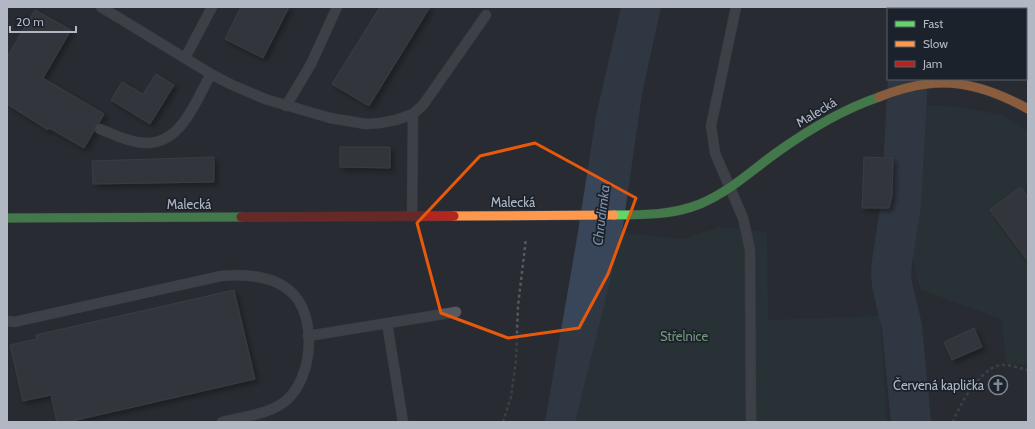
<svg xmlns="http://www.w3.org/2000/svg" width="1035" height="429" font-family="Cabin,sans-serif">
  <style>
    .green { fill: #29383a }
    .water { fill: #394559 }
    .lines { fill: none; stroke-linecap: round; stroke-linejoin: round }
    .river { stroke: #394559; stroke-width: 40 }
    .building { fill: #404348; stroke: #4f5359; filter: url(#shadow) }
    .lane-casing { stroke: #45484d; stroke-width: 11 }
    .fast-casing { stroke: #45484d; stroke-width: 10 }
    .slow-casing { stroke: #45484d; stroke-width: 10 }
    .jam-casing { stroke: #45484d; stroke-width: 10 }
    .path { stroke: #555a5e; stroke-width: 2.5; stroke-dasharray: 3 3; stroke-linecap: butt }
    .lane { stroke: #575a60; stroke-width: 10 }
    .fast { stroke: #63d668; stroke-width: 9 }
    .slow { stroke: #ff974d; stroke-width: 9 }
    .jam { stroke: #b3261e; stroke-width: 9 }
    .marked { fill: none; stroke: #e8590c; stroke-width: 3; stroke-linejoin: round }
    .labels { text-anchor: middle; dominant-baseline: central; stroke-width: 3.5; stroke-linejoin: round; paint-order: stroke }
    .street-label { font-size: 13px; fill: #b1b8c3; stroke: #1c222b }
    .park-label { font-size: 13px; fill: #73967c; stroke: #1c222b }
    .poi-label { font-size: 13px; fill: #b1b8c3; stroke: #1c222b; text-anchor: end }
    .water-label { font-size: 14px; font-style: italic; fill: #7d8ea7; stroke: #1c222b }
  </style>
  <defs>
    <filter id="shadow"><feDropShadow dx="3.5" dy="3.5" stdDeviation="2" flood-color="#0009"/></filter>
  </defs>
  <rect width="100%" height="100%" fill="#282c32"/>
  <g class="green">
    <path d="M913,106H951L1003,115L1028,131V365L1006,363L1001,319L921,290C918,281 915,272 914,263C905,212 910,157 913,106Z"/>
    <polygon points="720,227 767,232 768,320 880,316 887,422 575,422 622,233 684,239"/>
  </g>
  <polygon class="water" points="621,7 661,7 642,94 622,233 575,422 545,422 577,238 596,116"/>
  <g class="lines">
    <g class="river">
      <polyline points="911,9 911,7"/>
      <polyline points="908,79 901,203 892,262 891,273 892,285 902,327 911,422"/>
    </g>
  </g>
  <g class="building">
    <polygon points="241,7 289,7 263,58 225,39"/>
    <polygon points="380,7 430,7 369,106 332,84"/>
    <polygon points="35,10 71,30 43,78 104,114 99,123 94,126 94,131 84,148 49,128 48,130 7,104 7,57"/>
    <polygon points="156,74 174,85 150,124 111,100 122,82 143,94"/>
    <polygon points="340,147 390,147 390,168 340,167"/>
    <polygon points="214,157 214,182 93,184 92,161"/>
    <polygon points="864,157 893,158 892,195 889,208 862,208"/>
    <polygon points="1021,187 1028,197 1028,261 990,210"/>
    <polygon points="234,290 255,379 68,422 57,422 51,395 23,401 10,345 37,339 36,335"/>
    <polygon points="974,328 982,347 952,360 944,342"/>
  </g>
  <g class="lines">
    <g class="lane-casing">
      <g id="lane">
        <polyline points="101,7 211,74 230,84 265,99 330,118 366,124 380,123 396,120 413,114 412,216"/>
        <polyline points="736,7 711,126 715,153 743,218 750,250 751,422"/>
        <polyline points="185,58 212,7"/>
        <polyline points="286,106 311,64 337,7"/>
        <polyline points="413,114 423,105 486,15"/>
        <path d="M100,129C115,135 131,143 147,143C182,143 196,100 211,74"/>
        <path d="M7,321L14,322L221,276C246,274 277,275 295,296C318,323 312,386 280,405C263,415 241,417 222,422"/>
        <polyline points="387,323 403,422"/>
        <polyline points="308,336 456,312"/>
      </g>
    </g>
    <g class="fast-casing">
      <g id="fast">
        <path d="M614,215C643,215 673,215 700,204C729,192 751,171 776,153C808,130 841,110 879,97"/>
        <polyline points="7,218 241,217"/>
      </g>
    </g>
    <g class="slow-casing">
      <g id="slow">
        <path d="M879,97C894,91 911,86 927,84C962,79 998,92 1028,109"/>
        <polyline points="454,216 614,215"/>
      </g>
    </g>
    <g class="jam-casing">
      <polyline id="jam" points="241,217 454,216"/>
    </g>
    <g class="path">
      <polyline points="919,381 929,386"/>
      <polyline points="503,422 511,397 516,360 518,306 526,238"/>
      <path d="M953,422C958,406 980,371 997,366C1007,363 1018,368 1028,370"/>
    </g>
    <use href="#lane" class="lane"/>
    <use href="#fast" class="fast"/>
    <use href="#slow" class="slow"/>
    <use href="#jam" class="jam"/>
  </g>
  <path d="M0 0H1035V429H0ZM535,143L636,198L608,274L579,328L508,338L441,313L417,223L480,156Z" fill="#282c32" fill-opacity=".55" fill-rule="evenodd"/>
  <path class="marked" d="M535,143L636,198L608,274L579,328L508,338L441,313L417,223L480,156Z"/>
  <defs>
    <g id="church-ring" transform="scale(1)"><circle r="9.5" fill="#1c222b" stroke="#818790" stroke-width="1.5"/><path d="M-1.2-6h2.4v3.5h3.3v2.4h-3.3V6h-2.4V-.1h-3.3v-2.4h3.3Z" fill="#818790"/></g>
  </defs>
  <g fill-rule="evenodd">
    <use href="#church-ring" x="998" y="385"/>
  </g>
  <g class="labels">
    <g class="street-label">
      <text transform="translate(816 112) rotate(-31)">Malecká</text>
      <text x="513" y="202">Malecká</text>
      <text x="189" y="204">Malecká</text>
    </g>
    <g class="park-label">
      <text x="684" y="336">Střelnice</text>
    </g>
    <g class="poi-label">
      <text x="984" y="385">Červená kaplička</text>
    </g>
    <g class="water-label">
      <text transform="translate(601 215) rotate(-83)">Chrudimka</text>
    </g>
  </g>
  <rect width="1035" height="429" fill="none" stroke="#b1b8c3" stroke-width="16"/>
  <rect x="887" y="8" width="140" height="72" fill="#1c222b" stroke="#585e68"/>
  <rect x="895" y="21" width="20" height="6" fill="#63d668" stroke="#585e68"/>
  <text x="923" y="28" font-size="12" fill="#b1b8c3">Fast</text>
  <rect x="895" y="41" width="20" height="6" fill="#ff974d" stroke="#585e68"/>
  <text x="923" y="48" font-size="12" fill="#b1b8c3">Slow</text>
  <rect x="895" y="61" width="20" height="6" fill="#b3261e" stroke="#585e68"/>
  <text x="923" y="68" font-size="12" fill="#b1b8c3">Jam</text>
  <path d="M10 26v6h66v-6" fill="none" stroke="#b1b8c3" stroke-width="2"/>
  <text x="16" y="26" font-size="12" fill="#b1b8c3" stroke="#1c222b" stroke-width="3" paint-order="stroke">20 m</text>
</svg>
